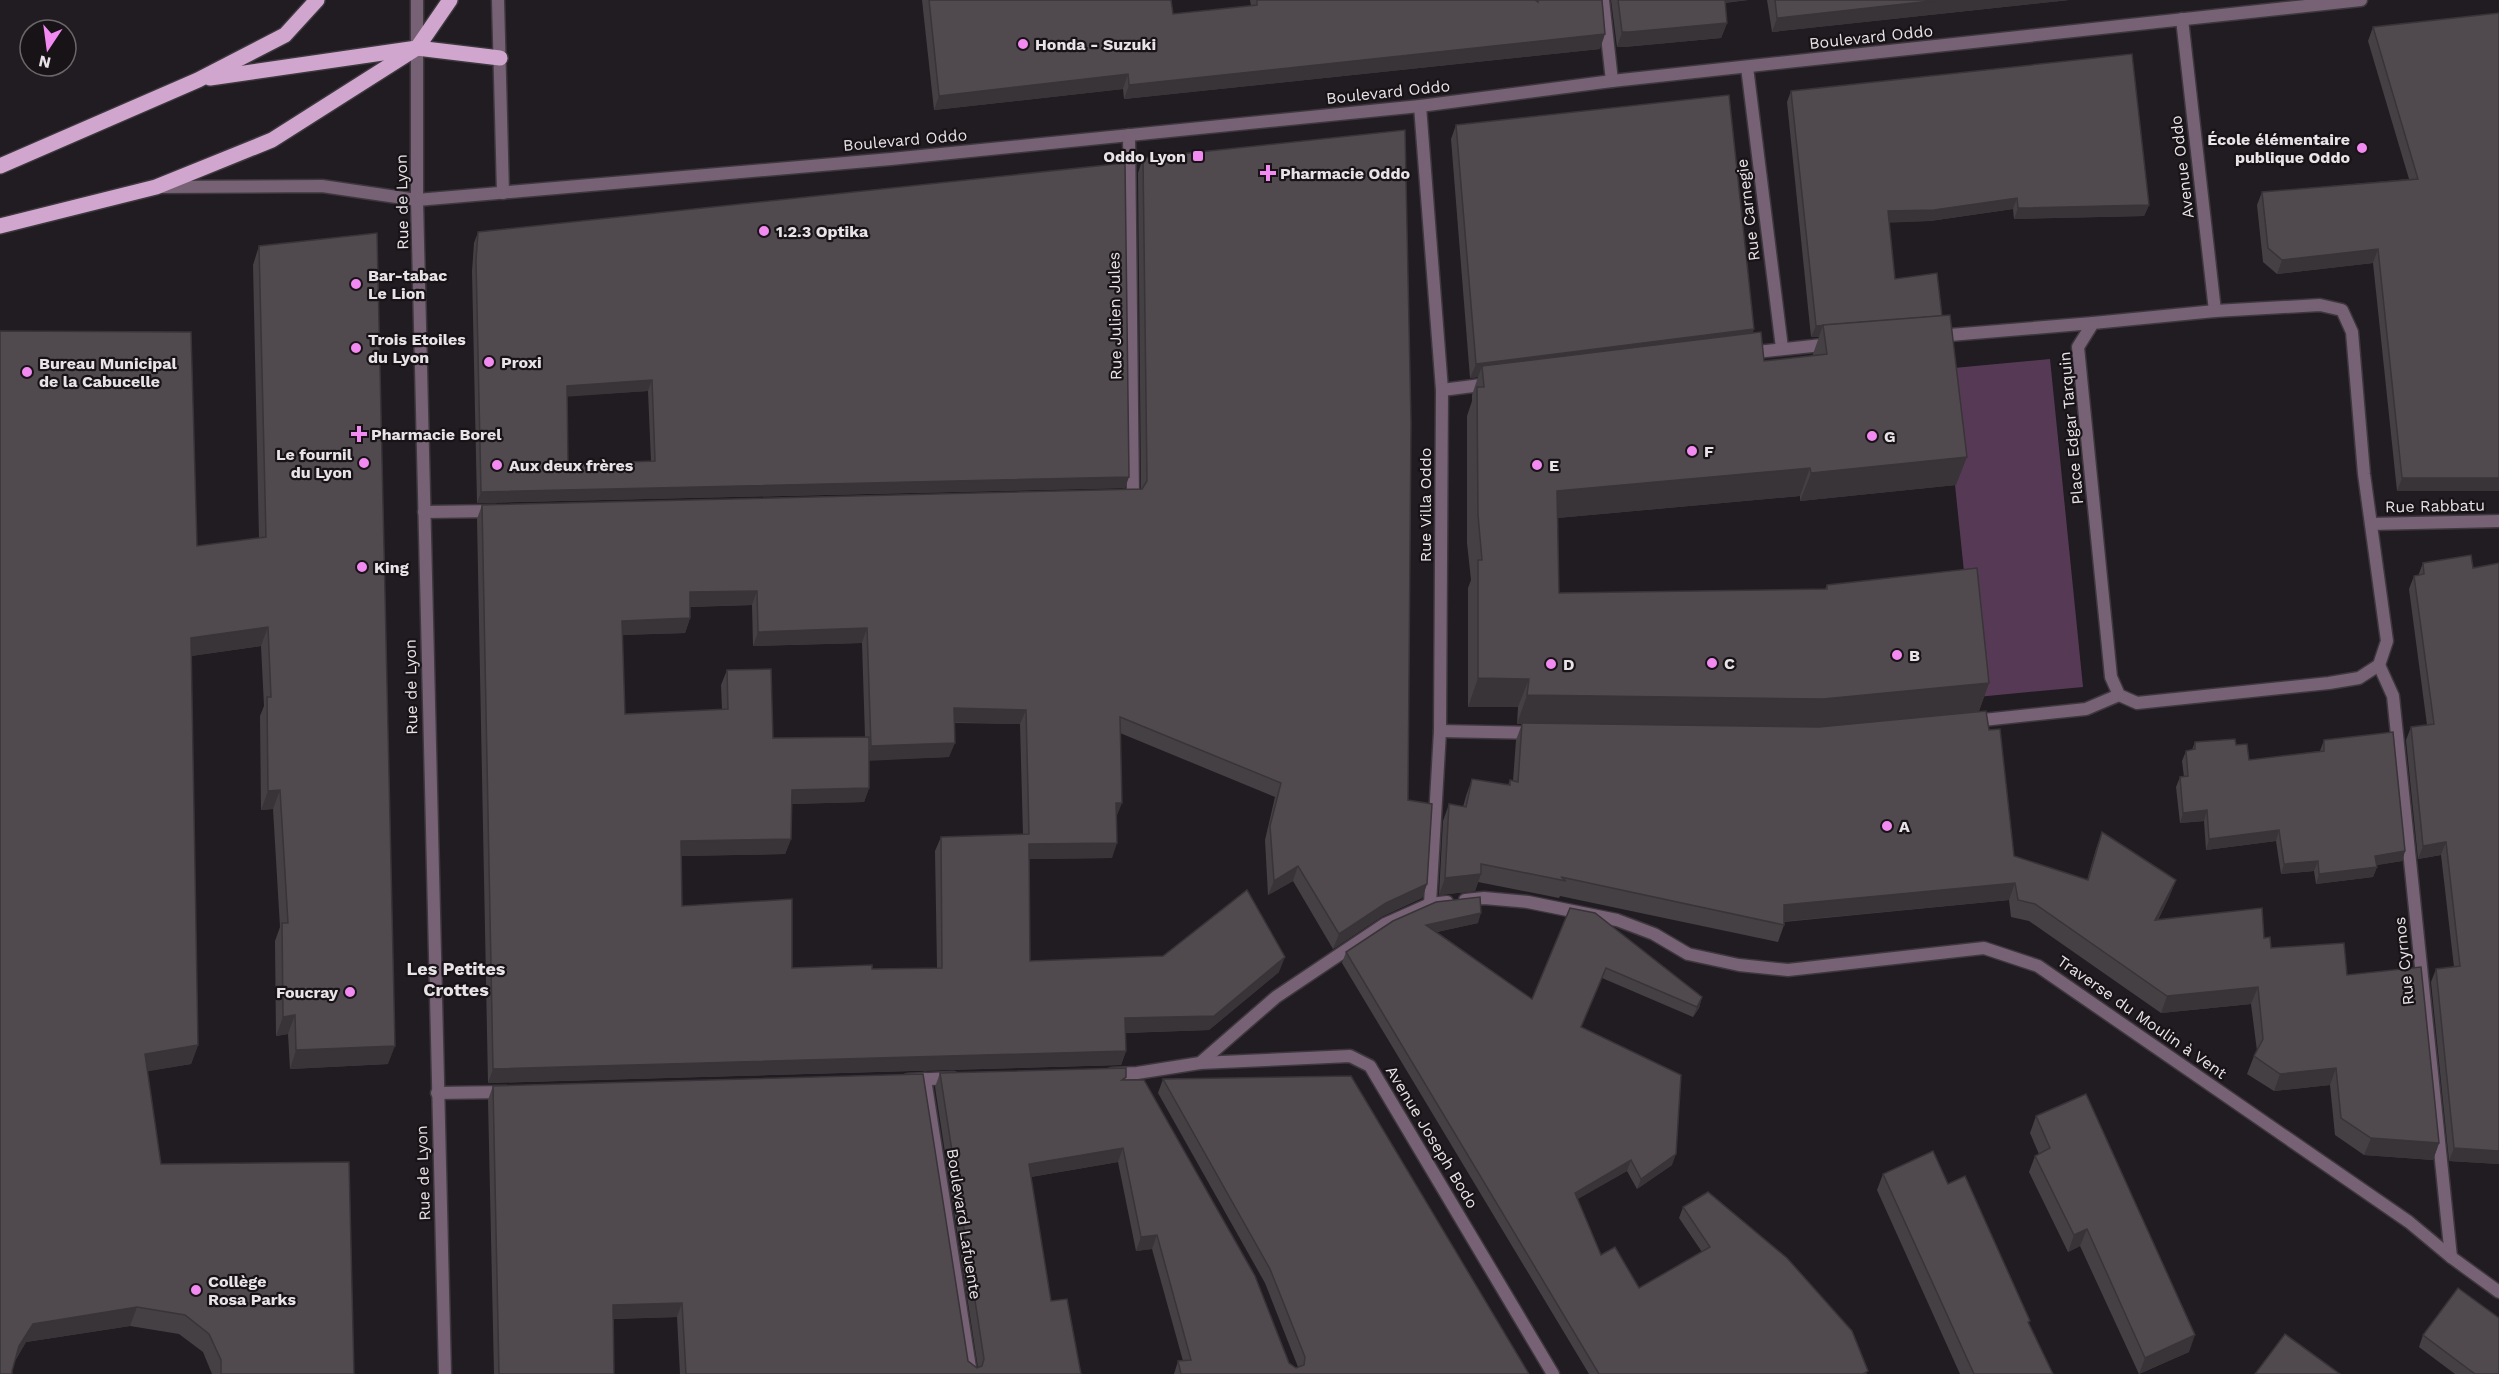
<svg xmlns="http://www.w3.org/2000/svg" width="2499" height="1374" font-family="'Work Sans',sans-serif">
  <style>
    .green { fill: #563a55 }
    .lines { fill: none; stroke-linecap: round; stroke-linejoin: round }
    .minor-casing { stroke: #3d383d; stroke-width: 15 }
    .tertiary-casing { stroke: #3d383d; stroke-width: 15 }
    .primary-casing { stroke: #3d383d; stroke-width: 18 }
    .minor { stroke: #766175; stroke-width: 12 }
    .tertiary { stroke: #766175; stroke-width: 12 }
    .primary { stroke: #d0a6ce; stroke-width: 15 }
    .wall { fill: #454044; fill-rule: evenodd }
    .shaded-wall { fill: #383437 }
    .building { fill: #504a4f; stroke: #383437; stroke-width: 1.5; fill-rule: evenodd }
    .poi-dot { fill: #f38af1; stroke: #181317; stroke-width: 2 }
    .labels { text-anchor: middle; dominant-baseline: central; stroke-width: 4.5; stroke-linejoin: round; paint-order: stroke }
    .street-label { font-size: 16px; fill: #e7e3e7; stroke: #181317 }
    .poi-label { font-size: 16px; font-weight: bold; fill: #e7e3e7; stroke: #181317; text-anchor: start }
    .neighbourhood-label { font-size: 18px; font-weight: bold; fill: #e7e3e7; stroke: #181317 }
  </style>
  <rect width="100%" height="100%" fill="#211c21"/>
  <polygon class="green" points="2050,359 2083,687 1977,697 1943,369"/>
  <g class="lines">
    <g class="minor-casing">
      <g id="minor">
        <polyline points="1603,0 1612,81"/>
        <polyline points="2182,19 2215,311"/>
        <polyline points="1747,67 1782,348"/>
        <polyline points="1420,106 1442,390 1440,731 1430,904"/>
        <polyline points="160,187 322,186 417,200 891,159 1420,106 1612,81 2361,0"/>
        <polygon points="2320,305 2342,310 2352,332 2364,474 2387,641 2379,665 2359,678 2329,683 2137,703 2119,695 2111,677 2078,347 2093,323 2215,311"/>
        <polyline points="1938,336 2093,323"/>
        <polyline points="1747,353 1831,344"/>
        <polyline points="1442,390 1489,384"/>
        <polyline points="1124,496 1133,496 1129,135"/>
        <polyline points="424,512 495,511"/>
        <polyline points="2371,524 2499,521"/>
        <polyline points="2379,665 2393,696 2451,1257"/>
        <polyline points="1974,721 2086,709 2119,695"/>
        <polyline points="1440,731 1534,733"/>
        <polyline points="1465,900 1484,898 1528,902 1617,920 1654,934 1688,954 1739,965 1788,970 1984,948 2038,966 2409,1222 2451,1257 2499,1292"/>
        <polyline points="1200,1063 1350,1056 1370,1066 1553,1374"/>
        <polyline points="1112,1074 1137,1073 1200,1063 1276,997 1385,924 1430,904 1447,902"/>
        <polyline points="925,1079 971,1374"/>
        <polyline points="908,1080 953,1078"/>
        <polyline points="437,1093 506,1092"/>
      </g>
    </g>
    <g class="tertiary-casing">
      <g id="tertiary">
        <polyline points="417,0 417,200 445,1374"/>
        <polyline points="498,0 503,193"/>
      </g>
    </g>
    <g class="primary-casing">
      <g id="primary">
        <polyline points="210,78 417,48 500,58"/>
        <polyline points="0,166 198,80 285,35 317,0"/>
        <polyline points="0,226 156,187 272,140 417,48 450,0"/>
      </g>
    </g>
    <use href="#minor" class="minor"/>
    <use href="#tertiary" class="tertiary"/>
    <use href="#primary" class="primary"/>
  </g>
  <g class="wall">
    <polygon points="922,0 1171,0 1173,14 1251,6 1250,0 1602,0 1600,49 1124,99 1123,89 934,110"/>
    <polygon points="1611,0 1748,0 1725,3 1727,23 1721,38 1624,47 1617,47"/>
    <polygon points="1767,0 2069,0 1772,32"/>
    <polygon points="2499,13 2499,491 2397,491 2373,263 2277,274 2263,262 2257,205 2262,192 2409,179 2368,41 2373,27"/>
    <polygon points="1791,91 2149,205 2144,216 2014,219 2013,209 1930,221 1889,222 1895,279 1956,485 1800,501 1800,496 1557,518 1559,593 1825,589 1827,585 1989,683 1979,711 1989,730 2014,856 2087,880 2096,849 2102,832 2176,880 2169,897 2158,920 2264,938 2271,948 2347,975 2439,1143 2433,1160 2364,1155 2335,1135 2330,1085 2274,1091 2247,1074 2254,1056 2257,1051 2251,1004 2161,1013 2029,921 2011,917 2009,900 1784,922 1784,925 1778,942 1560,896 1559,898 1478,882 1475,891 1439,895 1443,821 1449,804 1463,807 1466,796 1472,779 1508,785 1510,780 1513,781 1516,740 1522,724 1517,724 1518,707 1468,707 1468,588 1471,580 1467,543 1467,416 1472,401 1472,395 1478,377 1470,378 1451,139 1456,125 1753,333 1764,361 1813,356 1813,354 1819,337 1811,337 1787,102"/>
    <path d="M1143,158L1408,800L1427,884L1422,898L1381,917L1333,949L1293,881L1268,895L1265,840L1275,797L1120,733L1116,818L1112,858L1029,859L1030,961L1279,972L1209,1030L1126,1033V1051L1121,1065L488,1083L477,519L482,505L1141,489L1138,173ZM752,605L753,646L862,643L865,737L773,738L727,670L721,685L722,710L625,714L622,635L685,633L690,618V607ZM954,723L1020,724L1023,835L941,837L935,851L937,968L872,969L792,968L682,906L681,856L785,854L791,839V804L864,802L869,788V760L949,757Z"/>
    <path d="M478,232L1125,488L477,503L472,271L474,243ZM648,391L651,461L568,464L567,396Z"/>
    <polygon points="259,246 388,1064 290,1069 288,1034 276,1036 275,941 280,927 273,809 261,810 260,716 264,706 261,646 191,656 198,1045 191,1064 147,1071 161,1164 354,1374 212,1374 203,1352 179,1334 130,1326 26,1342 15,1361 12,1371 0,1374 197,546 259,538 253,265"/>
    <polygon points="2423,563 2473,568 2499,1164 2449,1161 2431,982 2436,969 2454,967 2441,855 2418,859 2406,740 2411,727 2427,725 2409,589 2414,576 2418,576"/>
    <polygon points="2324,740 2405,851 2402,861 2376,865 2377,867 2373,877 2316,884 2314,871 2281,874 2276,841 2206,850 2204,821 2180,823 2176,787 2180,777 2184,777 2182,761 2186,751 2192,750 2195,742 2236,745 2249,760 2320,751"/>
    <polygon points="1570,908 1702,997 1699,1008 1693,1017 1602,978 1581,1027 1672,1165 1637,1189 1627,1171 1577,1199 1601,1255 1639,1288 1702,1252 1679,1218 1683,1207 1867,1374 1589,1374 1342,963 1346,952 1393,921 1478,923 1437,932 1532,999"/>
    <polygon points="940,1073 1126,1077 1125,1080 1289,1363 1296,1368 1298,1367 1265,1283 1158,1093 1163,1079 1529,1374 1174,1374 1178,1361 1183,1361 1152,1249 1136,1251 1118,1162 1031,1177 1051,1301 1081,1374 680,1374 677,1317 614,1319 614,1374 494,1374 488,1100 493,1086 968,1361 977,1368 978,1368 935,1087"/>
    <polygon points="2036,1116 2189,1352 2139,1374 2080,1246 2068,1252 2029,1172 2035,1156 2039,1154 2030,1133"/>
    <polygon points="1883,1174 1948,1184 2029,1324 2053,1374 1960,1374 1877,1190"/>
    <polygon points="2423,1335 2499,1374 2455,1374 2419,1347"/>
  </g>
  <g class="shaded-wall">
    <polygon points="1720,0 1748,0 1719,3"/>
    <polygon points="1940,0 2069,0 1772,32 1777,18"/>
    <polygon points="1727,23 1721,38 1624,47 1617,47 1622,32"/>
    <polygon points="1605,34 1600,49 1124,99 1129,85"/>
    <polygon points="1128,74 1123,89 934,110 939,96"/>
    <polygon points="2017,198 2013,209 1930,221 1884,223 1888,211"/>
    <polygon points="2149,205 2144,216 2014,219 2018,208"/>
    <polygon points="2378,249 2373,263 2277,274 2282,260"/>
    <polygon points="1942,316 1823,325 1819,337 1811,337 1816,326"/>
    <polygon points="1754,329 1749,344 1482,366 1478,377 1470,378 1476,364"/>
    <polygon points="652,380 648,391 563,397 567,386"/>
    <polygon points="1967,457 1956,485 1800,501 1811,473"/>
    <polygon points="1810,468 1800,496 1546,519 1557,491"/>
    <polygon points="1129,477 1125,488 477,503 481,492"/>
    <polygon points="2402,478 2499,478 2499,491 2397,491"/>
    <polygon points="757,591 752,605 684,607 690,592"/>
    <polygon points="690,618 685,633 617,635 622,621"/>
    <polygon points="268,627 261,646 184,657 191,638"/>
    <polygon points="867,628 862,643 753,646 758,632"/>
    <polygon points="1478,678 1529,679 1518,707 1468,707"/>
    <polygon points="1989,683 1979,711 1813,728 1517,724 1527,695"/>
    <polygon points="954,708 1026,710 1020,724 948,722"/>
    <polygon points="955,743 949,757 866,761 871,746"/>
    <polygon points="869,788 864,802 787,804 792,790"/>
    <polygon points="280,790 273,809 261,810 268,791"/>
    <polygon points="1116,803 1122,803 1116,818"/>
    <polygon points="2207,810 2204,821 2180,823 2183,813"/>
    <polygon points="2279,830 2276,841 2206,850 2209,839"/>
    <polygon points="791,839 785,854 676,856 681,841"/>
    <polygon points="2446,842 2441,855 2418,859 2423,846"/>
    <polygon points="1117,843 1112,858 1024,859 1029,844"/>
    <polygon points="2405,851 2402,861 2372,866 2375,856"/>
    <polygon points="2318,861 2314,871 2281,874 2284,864"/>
    <polygon points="1298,866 1293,881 1268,895 1274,881"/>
    <polygon points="2377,867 2373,877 2316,884 2319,874"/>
    <polygon points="1481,874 1475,891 1439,895 1445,878"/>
    <polygon points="2176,880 2169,897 2149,937 2155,920"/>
    <polygon points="2015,883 2009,900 1778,922 1784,905"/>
    <polygon points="1427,884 1422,898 1381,917 1333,949 1339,934 1386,903"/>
    <polygon points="1481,913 1478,923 1423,935 1426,925"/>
    <polygon points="1285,957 1279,972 1209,1030 1120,1033 1125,1018"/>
    <polygon points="2258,987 2251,1004 2161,1013 2167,996"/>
    <polygon points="1702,997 1699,1008 1693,1017 1697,1007"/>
    <polygon points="295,1015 288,1034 276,1036 283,1017"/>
    <polygon points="198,1045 191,1064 138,1073 145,1054"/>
    <polygon points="395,1046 388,1064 290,1069 296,1050"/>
    <polygon points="1126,1051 1121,1065 488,1083 493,1069"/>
    <polygon points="2336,1068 2330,1085 2274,1091 2280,1074"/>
    <polygon points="2371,1138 2439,1143 2433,1160 2364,1155"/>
    <polygon points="1123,1148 1118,1162 1024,1178 1029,1164"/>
    <polygon points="2454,1148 2499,1151 2499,1164 2449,1161"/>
    <polygon points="1676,1154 1672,1165 1637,1189 1641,1179"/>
    <polygon points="1631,1160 1627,1171 1571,1203 1575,1193"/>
    <polygon points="2087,1229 2080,1246 2068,1252 2074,1235"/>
    <polygon points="1157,1235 1152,1249 1136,1251 1141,1237"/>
    <polygon points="682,1303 677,1317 608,1319 613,1305"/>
    <polygon points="137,1307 130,1326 26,1342 12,1365 19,1346 33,1324"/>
    <polygon points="2195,1335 2189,1352 2139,1374 2145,1358"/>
  </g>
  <g class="building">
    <polygon points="929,0 1171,0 1173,14 1257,5 1257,0 1535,0 1538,2 1538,0 1602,0 1605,34 1129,85 1128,74 939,96"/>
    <polygon points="1618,0 1725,0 1727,23 1630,32 1622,32"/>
    <polygon points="1775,0 1940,0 1777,18"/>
    <polygon points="2499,13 2499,478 2402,478 2378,249 2282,260 2268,248 2262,192 2418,179 2373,27"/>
    <polygon points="2132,54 2149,205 2018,208 2017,198 1934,210 1888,211 1895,279 1937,273 1942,316 1816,326 1791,91"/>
    <polygon points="1729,95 1754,329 1476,364 1456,125"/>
    <path d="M1405,130L1411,423L1408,800L1432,804L1427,884L1386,903L1339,934L1298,866L1274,881L1270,826L1281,783L1120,717L1122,803H1116L1117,843L1029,844L1030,961L1163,956L1247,890L1285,957L1214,1016L1125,1018L1126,1051L493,1069L482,505L1142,489L1147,481L1143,158ZM757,591L758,632L867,628L871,746L955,743L954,708L1026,710L1029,834L941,837L942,968L872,969V965L792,968V899L682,906L681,841L791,839L792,790L869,788V737L773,738L771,669L727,670L728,709L625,714L622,621L690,618V592Z"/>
    <path d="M1125,163L1129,477L481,492L476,260L478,232ZM652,380L655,461L568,464L567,386Z"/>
    <polygon points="377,233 395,1046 296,1050 295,1015 283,1017 282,923 288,923 280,790 268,791 267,697 271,697 268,627 191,638 198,1045 145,1054 161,1164 349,1162 354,1374 221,1374 221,1360 209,1334 185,1315 137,1307 33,1324 19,1346 12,1371 12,1374 0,1374 0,331 191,332 197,546 266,537 259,246"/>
    <polygon points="1950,315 1967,457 1811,473 1810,468 1557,491 1559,593 1827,589 1827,585 1977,568 1989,683 1823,699 1527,695 1529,679 1478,678 1478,560 1482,560 1478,515 1477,387 1484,387 1482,366 1761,332 1764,361 1827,354 1823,325"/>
    <polygon points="2471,555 2473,568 2499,563 2499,1151 2454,1148 2436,969 2460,966 2446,842 2423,846 2411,727 2434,724 2414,576 2424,574 2423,563"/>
    <polygon points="1986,711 1989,730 2000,729 2014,856 2088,880 2102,832 2176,880 2155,920 2262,908 2264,938 2270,937 2271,948 2344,943 2347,975 2421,967 2439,1143 2371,1138 2341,1118 2336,1068 2280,1074 2254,1056 2263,1039 2258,987 2167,996 2035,904 2018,900 2015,883 1784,905 1784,925 1561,877 1566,881 1481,864 1481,874 1445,878 1449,804 1466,807 1472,779 1510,785 1510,780 1518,782 1522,723 1819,727"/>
    <polygon points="2393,732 2405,851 2375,856 2377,867 2319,874 2318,861 2284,864 2279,830 2209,839 2207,810 2183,813 2180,777 2188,776 2186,751 2195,749 2195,742 2235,739 2236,745 2247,744 2249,760 2324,751 2324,740"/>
    <polygon points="1480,897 1481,913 1426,925 1532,999 1570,908 1595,913 1702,997 1697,1007 1606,968 1581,1027 1681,1075 1676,1154 1641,1179 1631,1160 1575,1193 1601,1255 1615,1247 1639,1288 1710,1247 1683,1207 1708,1192 1787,1258 1852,1331 1868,1371 1863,1374 1599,1374 1346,952 1393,921 1436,902"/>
    <polygon points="1126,1068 1126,1077 1122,1080 1144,1080 1255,1276 1289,1363 1296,1368 1304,1365 1305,1357 1270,1269 1163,1079 1351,1076 1529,1374 1181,1374 1178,1361 1191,1360 1157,1235 1141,1237 1123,1148 1029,1164 1051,1301 1067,1299 1081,1374 686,1374 682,1303 613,1305 614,1374 499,1374 493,1086 923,1074 968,1361 977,1368 982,1366 984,1359 940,1073"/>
    <polygon points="2086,1094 2195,1335 2145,1358 2087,1229 2074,1235 2035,1156 2050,1148 2036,1116"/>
    <polygon points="1933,1151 1948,1184 1965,1176 2030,1321 2028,1322 2053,1374 1974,1374 1883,1174"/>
    <polygon points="2458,1288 2499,1318 2499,1374 2475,1374 2423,1335"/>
    <polygon points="2285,1334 2340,1374 2255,1374"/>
  </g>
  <g class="poi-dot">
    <circle cx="1023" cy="44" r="6"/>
    <circle cx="2362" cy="148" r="6"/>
    <rect x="1192" y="150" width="12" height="12" rx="3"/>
    <path d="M1265 164h6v6h6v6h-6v6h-6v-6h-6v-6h6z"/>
    <circle cx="764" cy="231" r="6"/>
    <circle cx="356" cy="284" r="6"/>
    <circle cx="356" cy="348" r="6"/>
    <circle cx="489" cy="362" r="6"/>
    <circle cx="27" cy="372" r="6"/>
    <path d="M356 425h6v6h6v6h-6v6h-6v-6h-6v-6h6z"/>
    <circle cx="1872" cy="436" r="6"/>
    <circle cx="1692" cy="451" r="6"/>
    <circle cx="364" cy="463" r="6"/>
    <circle cx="497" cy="465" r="6"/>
    <circle cx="1537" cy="465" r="6"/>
    <circle cx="362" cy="567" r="6"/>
    <circle cx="1897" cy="655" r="6"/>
    <circle cx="1712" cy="663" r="6"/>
    <circle cx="1551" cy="664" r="6"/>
    <circle cx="1887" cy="826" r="6"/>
    <circle cx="350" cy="992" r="6"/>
    <circle cx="196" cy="1290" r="6"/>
  </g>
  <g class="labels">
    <g class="street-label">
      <text transform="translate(1871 37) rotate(-6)">Boulevard Oddo</text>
      <text transform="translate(1388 92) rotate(-6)">Boulevard Oddo</text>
      <text transform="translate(905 140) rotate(-5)">Boulevard Oddo</text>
      <text transform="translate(2182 167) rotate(-97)">Avenue Oddo</text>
      <text transform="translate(402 202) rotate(-91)">Rue de Lyon</text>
      <text transform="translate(1748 210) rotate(-97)">Rue Carnegie</text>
      <text transform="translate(1115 316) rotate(-91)">Rue Julien Jules</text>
      <text transform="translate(2071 428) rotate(-95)">Place Edgar Tarquin</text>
      <text transform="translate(1425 505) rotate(-90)">Rue Villa Oddo</text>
      <text transform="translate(2435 506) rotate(-1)">Rue Rabbatu</text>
      <text transform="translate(411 687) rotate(-91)">Rue de Lyon</text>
      <text transform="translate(2404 961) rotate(-96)">Rue Cyrnos</text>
      <text transform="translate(2142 1017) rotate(35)">Traverse du Moulin à Vent</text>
      <text transform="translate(1432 1137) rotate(59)">Avenue Joseph Bodo</text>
      <text transform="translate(423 1173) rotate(-92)">Rue de Lyon</text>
      <text transform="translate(964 1224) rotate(81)">Boulevard Lafuente</text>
    </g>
    <g class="poi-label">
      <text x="1035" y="44">Honda - Suzuki</text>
      <text x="2350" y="139" text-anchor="end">École élémentaire<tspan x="2350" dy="18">publique Oddo</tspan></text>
      <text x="1186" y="156" text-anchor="end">Oddo Lyon</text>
      <text x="1280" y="173">Pharmacie Oddo</text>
      <text x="776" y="231">1.2.3 Optika</text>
      <text x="368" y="275">Bar-tabac<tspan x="368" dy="18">Le Lion</tspan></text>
      <text x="368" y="339">Trois Etoiles<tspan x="368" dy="18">du Lyon</tspan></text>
      <text x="501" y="362">Proxi</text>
      <text x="39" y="363">Bureau Municipal<tspan x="39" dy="18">de la Cabucelle</tspan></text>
      <text x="371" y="434">Pharmacie Borel</text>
      <text x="1884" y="436">G</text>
      <text x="1704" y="451">F</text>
      <text x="352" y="454" text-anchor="end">Le fournil<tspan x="352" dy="18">du Lyon</tspan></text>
      <text x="509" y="465">Aux deux frères</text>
      <text x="1549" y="465">E</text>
      <text x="374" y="567">King</text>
      <text x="1909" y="655">B</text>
      <text x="1724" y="663">C</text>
      <text x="1563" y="664">D</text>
      <text x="1899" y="826">A</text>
      <text x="338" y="992" text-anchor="end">Foucray</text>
      <text x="208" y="1281">Collège<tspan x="208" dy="18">Rosa Parks</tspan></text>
    </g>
    <g class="neighbourhood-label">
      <text x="456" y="968">Les Petites<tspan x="456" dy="21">Crottes</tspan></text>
    </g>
  </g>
  <g transform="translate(48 48) rotate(193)"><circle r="28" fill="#181317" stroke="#6b666a" stroke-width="1.5"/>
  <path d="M0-4.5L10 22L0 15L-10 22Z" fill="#f38af1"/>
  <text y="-9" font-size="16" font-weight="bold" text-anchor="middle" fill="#e7e3e7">N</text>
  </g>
</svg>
